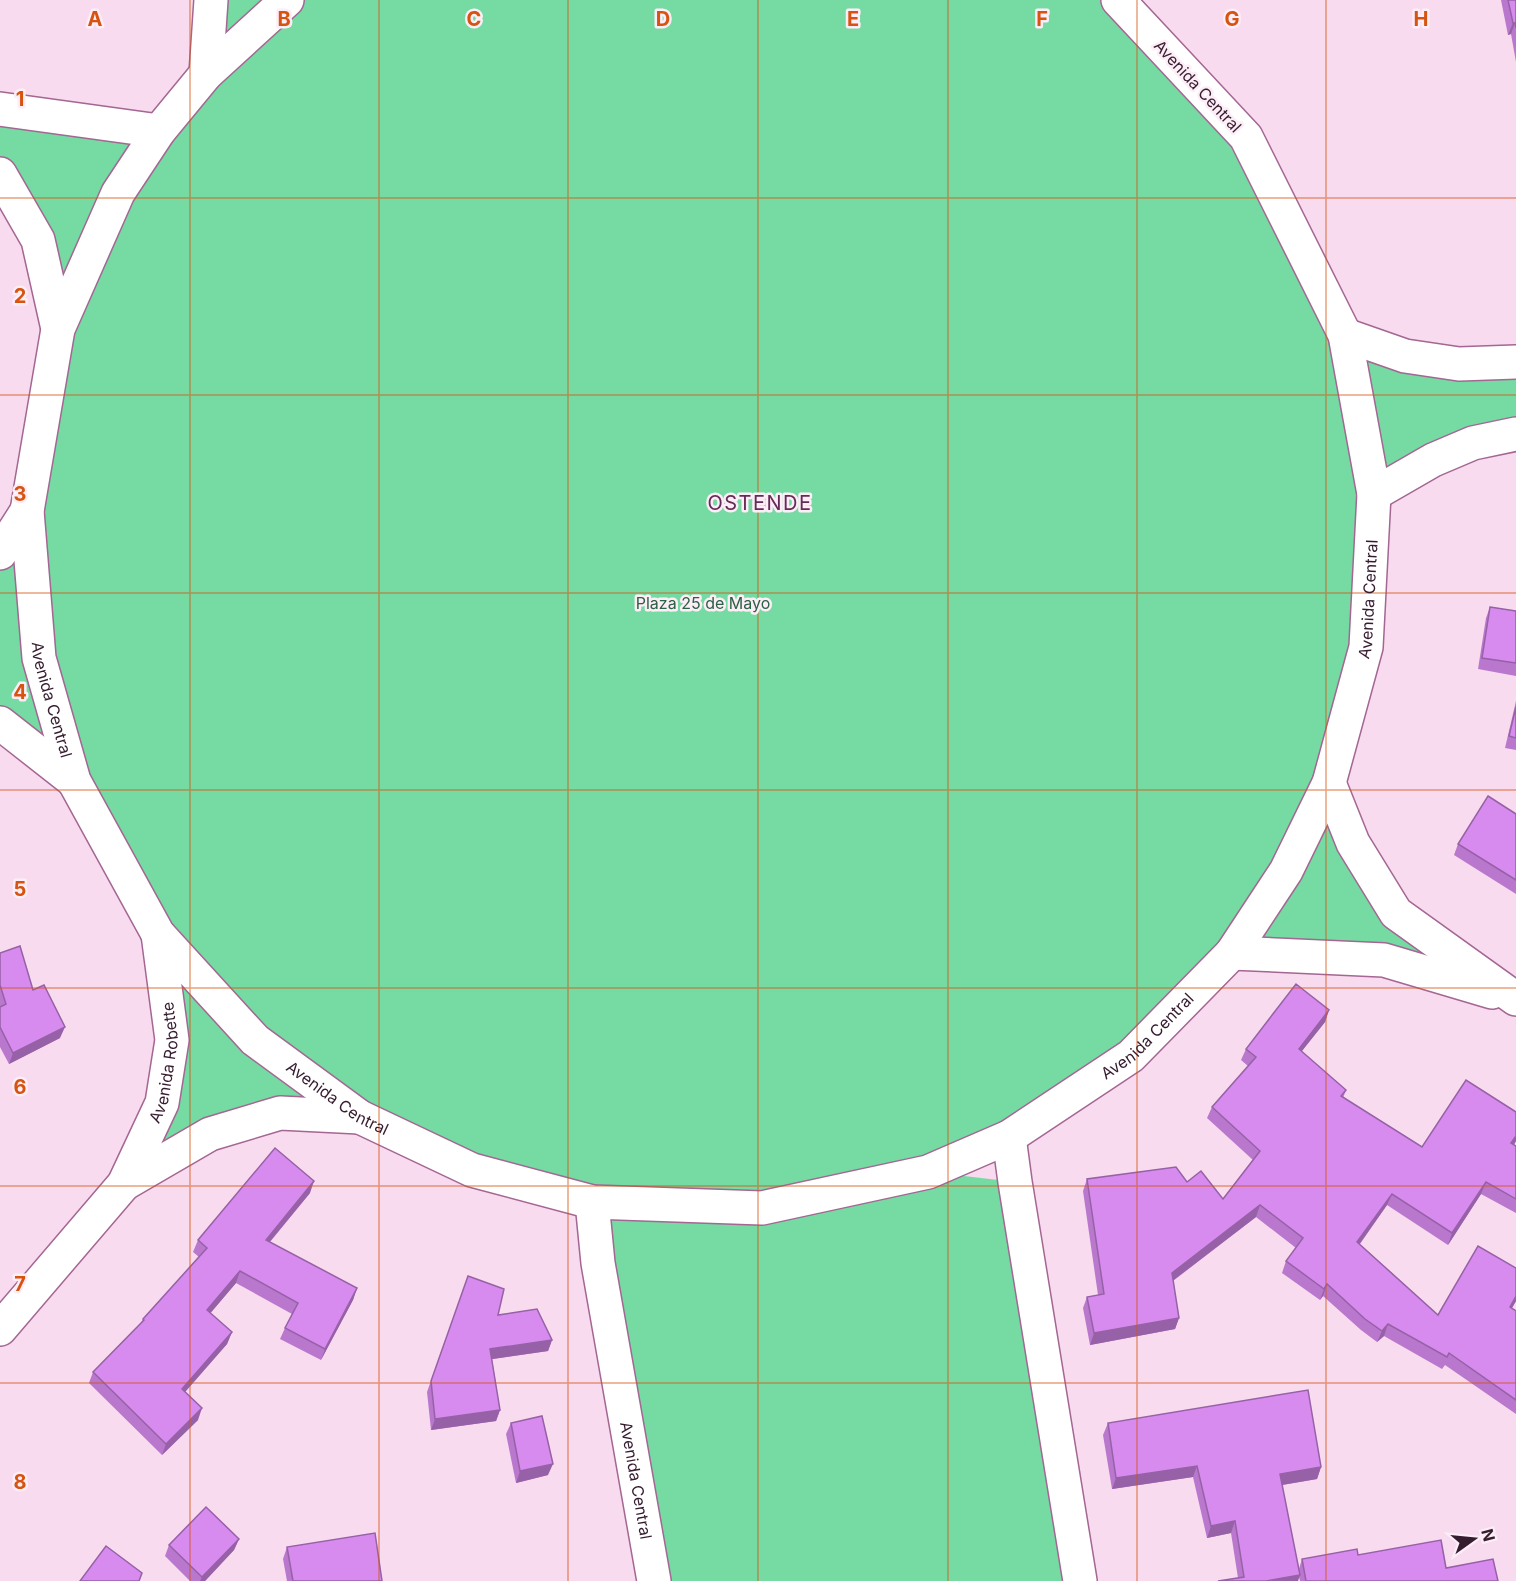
<svg xmlns="http://www.w3.org/2000/svg" width="1516" height="1581" font-family="Inter,sans-serif">
  <style>
    .green { fill: #76daa3 }
    .lines { fill: none; stroke-linecap: round; stroke-linejoin: round }
    .minor-casing { stroke: #a46693; stroke-width: 36 }
    .minor { stroke: #fff; stroke-width: 33 }
    .wall { fill: #b978cd }
    .shaded-wall { fill: #9661a7 }
    .building { fill: #d78bee; stroke: #9661a7; stroke-width: 1.5 }
    .grid { fill: none; stroke: #d65310; stroke-width: 1.5; stroke-opacity: 0.55 }
    .labels { text-anchor: middle; dominant-baseline: central; stroke-width: 5; stroke-linejoin: round; paint-order: stroke }
    .street-label { font-size: 16px; fill: #361c2f; stroke: #fcedf7 }
    .park-label { font-size: 16px; fill: #2b6144; stroke: #fcedf7 }
    .quarter-label { font-size: 20px; letter-spacing: 1.5px; fill: #642b56; stroke: #fcedf7 }
    .grid-label { font-size: 20px; text-anchor: middle; font-weight: bold; fill: #d65310; stroke: #fcedf7; stroke-width: 5; stroke-linejoin: round; paint-order: stroke }
  </style>
  <rect width="100%" height="100%" fill="#f8dbee"/>
  <g class="green">
    <polygon points="211,0 287,0 206,74"/>
    <polygon points="291,0 1118,0 1246,137 1345,335 1516,362 1516,434 1374,494 1337,763 1396,913 1516,999 1384,960 1232,953 1168,1025 930,1172 1015,1182 1080,1581 653,1581 592,1202 360,1117 280,1113 124,1184 162,1103 158,934 74,781 0,723 0,553 30,492 58,329 0,174 0,109 159,131"/>
  </g>
  <g class="lines">
    <g class="minor-casing">
      <g id="minor">
        <path id="s1" d="M287,0L206,74L159,131L118,193L58,329L27,511L39,658L74,781L158,934L255,1040L360,1117L472,1170L592,1202L762,1208L928,1172L1009,1137L1131,1056L1232,953L1286,871L1329,783L1366,647L1374,494L1345,335L1246,137L1118,0"/>
        <polyline points="206,74 211,0"/>
        <polyline points="0,109 159,131"/>
        <polyline points="0,174 38,240 58,329"/>
        <polyline points="1345,335 1405,356 1459,364 1516,362"/>
        <polyline points="1374,494 1433,460 1473,443 1516,434"/>
        <polyline points="0,553 27,511"/>
        <polyline points="0,723 74,781"/>
        <polyline points="1329,783 1353,843 1396,913 1516,999"/>
        <polyline points="1232,953 1384,960 1492,992"/>
        <polyline points="1009,1137 1015,1182 1080,1581"/>
        <polyline points="124,1184 210,1134 280,1113 360,1117"/>
        <path id="s2" d="M592,1202L598,1263L654,1581"/>
        <path id="s3" d="M0,1329L124,1184L162,1103L172,1040L158,934"/>
      </g>
    </g>
    <use href="#minor" class="minor"/>
  </g>
  <g class="wall">
    <polygon points="1501,0 1516,0 1516,62 1511,34 1508,35"/>
    <polygon points="1490,607 1516,611 1516,676 1478,669 1486,618"/>
    <polygon points="1516,701 1516,750 1505,748"/>
    <polygon points="1516,814 1516,894 1454,855 1458,844"/>
    <polygon points="0,953 33,990 60,1038 9,1064 0,1047"/>
    <polygon points="1329,1010 1325,1022 1301,1052 1346,1090 1343,1098 1422,1147 1516,1112 1516,1141 1514,1145 1516,1146 1516,1213 1481,1194 1448,1245 1387,1205 1360,1244 1438,1315 1516,1268 1516,1301 1512,1308 1516,1311 1516,1414 1445,1365 1442,1369 1384,1336 1377,1342 1361,1330 1323,1296 1320,1300 1282,1273 1286,1261 1296,1248 1256,1217 1173,1281 1179,1318 1175,1329 1090,1345 1083,1308 1087,1297 1098,1295 1083,1191 1087,1179 1187,1182 1223,1199 1253,1160 1207,1118 1212,1107 1248,1066 1241,1060 1246,1049"/>
    <polygon points="310,1193 270,1242 357,1288 353,1300 321,1360 280,1339 285,1328 292,1314 236,1283 210,1313 232,1332 227,1344 185,1392 198,1420 162,1455 89,1383 93,1372 141,1323 143,1319 199,1257 193,1252 198,1240"/>
    <polygon points="468,1276 498,1315 552,1340 548,1351 492,1359 500,1410 496,1421 431,1430 427,1392"/>
    <polygon points="511,1423 548,1475 516,1483 506,1434"/>
    <polygon points="1108,1423 1321,1467 1317,1479 1282,1485 1299,1569 1302,1559 1358,1555 1446,1568 1498,1581 1300,1581 1299,1577 1238,1578 1231,1533 1207,1538 1193,1477 1112,1489 1103,1435"/>
    <polygon points="239,1539 234,1550 205,1581 190,1581 165,1556 169,1545"/>
    <polygon points="287,1547 382,1581 287,1581 283,1559"/>
  </g>
  <g class="shaded-wall">
    <polygon points="1513,23 1515,23 1511,34 1508,35"/>
    <polygon points="1329,1010 1325,1022 1294,1061 1299,1049"/>
    <polygon points="65,1027 60,1038 9,1064 13,1053"/>
    <polygon points="1516,1136 1516,1141 1507,1155 1511,1143"/>
    <polygon points="314,1181 310,1193 262,1251 266,1240"/>
    <polygon points="1486,1182 1481,1194 1448,1245 1452,1233"/>
    <polygon points="1392,1194 1387,1205 1353,1253 1357,1242"/>
    <polygon points="1260,1205 1256,1217 1167,1285 1172,1273"/>
    <polygon points="240,1271 236,1283 203,1322 207,1310"/>
    <polygon points="1327,1284 1323,1296 1320,1300 1324,1289"/>
    <polygon points="357,1288 353,1300 321,1360 325,1349"/>
    <polygon points="1516,1296 1516,1301 1506,1318 1510,1307"/>
    <polygon points="1179,1318 1175,1329 1090,1345 1094,1333"/>
    <polygon points="1388,1324 1384,1336 1377,1342 1382,1331"/>
    <polygon points="232,1332 227,1344 178,1400 182,1389"/>
    <polygon points="552,1340 548,1351 486,1360 490,1349"/>
    <polygon points="202,1408 198,1420 162,1455 166,1444"/>
    <polygon points="500,1410 496,1421 431,1430 435,1419"/>
    <polygon points="553,1464 548,1475 516,1483 520,1471"/>
    <polygon points="1197,1466 1193,1477 1112,1489 1116,1478"/>
    <polygon points="1321,1467 1317,1479 1276,1486 1280,1474"/>
    <polygon points="1235,1521 1231,1533 1207,1538 1211,1526"/>
    <polygon points="239,1539 234,1550 205,1581 200,1581 202,1577"/>
    <polygon points="1300,1575 1298,1581 1266,1581"/>
  </g>
  <g class="building">
    <polygon points="1508,0 1516,0 1516,28 1515,23 1513,23"/>
    <polygon points="1490,607 1516,611 1516,663 1482,658"/>
    <polygon points="1516,707 1516,738 1509,736"/>
    <polygon points="1488,796 1516,814 1516,880 1458,844"/>
    <polygon points="20,946 33,990 44,985 65,1027 13,1053 0,1027 0,1007 6,1004 0,985 0,953"/>
    <polygon points="1296,984 1329,1010 1299,1049 1346,1090 1341,1096 1422,1147 1466,1080 1516,1112 1516,1136 1511,1143 1516,1146 1516,1199 1486,1182 1452,1233 1392,1194 1357,1242 1438,1315 1478,1246 1516,1268 1516,1296 1510,1307 1516,1311 1516,1400 1449,1353 1447,1357 1388,1324 1382,1331 1365,1319 1327,1284 1324,1289 1286,1261 1303,1238 1260,1205 1172,1273 1179,1318 1094,1333 1087,1297 1104,1294 1087,1179 1176,1167 1187,1182 1201,1171 1223,1199 1260,1151 1212,1107 1256,1057 1246,1049"/>
    <polygon points="275,1148 314,1181 266,1240 357,1288 325,1349 285,1328 298,1303 240,1271 207,1310 232,1332 182,1389 202,1408 166,1444 93,1372 144,1320 143,1319 207,1248 198,1240"/>
    <polygon points="468,1276 504,1289 498,1315 537,1309 552,1340 490,1349 500,1410 435,1419 431,1381"/>
    <polygon points="1308,1390 1321,1467 1280,1474 1300,1575 1266,1581 1218,1581 1244,1577 1235,1521 1211,1526 1197,1466 1116,1478 1108,1423"/>
    <polygon points="542,1416 553,1464 520,1471 511,1423"/>
    <polygon points="206,1507 239,1539 202,1577 169,1545"/>
    <polygon points="375,1533 382,1581 293,1581 287,1547"/>
    <polygon points="1441,1540 1446,1568 1493,1559 1498,1581 1306,1581 1302,1559 1357,1549 1358,1555"/>
    <polygon points="106,1546 142,1573 139,1581 80,1581"/>
  </g>
  <path class="grid" d="M190,0V1581M379,0V1581M568,0V1581M758,0V1581M948,0V1581M1137,0V1581M1326,0V1581M0,198H1516M0,395H1516M0,593H1516M0,790H1516M0,988H1516M0,1186H1516M0,1383H1516"/>
  <g class="labels">
    <g class="street-label">
      <text transform="translate(1198 86) rotate(47)">Avenida Central</text>
      <text stroke="none"><textPath href="#s1" startOffset="2667">Avenida Central</textPath></text>
      <text stroke="none"><textPath href="#s1" startOffset="782">Avenida Central</textPath></text>
      <text stroke="none"><textPath href="#s1" startOffset="2163">Avenida Central</textPath></text>
      <text stroke="none"><textPath href="#s3" startOffset="321">Avenida Robette</textPath></text>
      <text stroke="none"><textPath href="#s1" startOffset="1286">Avenida Central</textPath></text>
      <text stroke="none"><textPath href="#s2" startOffset="282">Avenida Central</textPath></text>
    </g>
    <g class="park-label">
      <text x="703" y="603">Plaza 25 de Mayo</text>
    </g>
    <g class="quarter-label">
      <text x="760" y="503">OSTENDE</text>
    </g>
  </g>
  <g class="grid-label">
    <text x="95" y="26">A</text>
    <text x="284" y="26">B</text>
    <text x="474" y="26">C</text>
    <text x="663" y="26">D</text>
    <text x="853" y="26">E</text>
    <text x="1042" y="26">F</text>
    <text x="1232" y="26">G</text>
    <text x="1421" y="26">H</text>
    <text x="20" y="106">1</text>
    <text x="20" y="303">2</text>
    <text x="20" y="501">3</text>
    <text x="20" y="699">4</text>
    <text x="20" y="896">5</text>
    <text x="20" y="1094">6</text>
    <text x="20" y="1291">7</text>
    <text x="20" y="1489">8</text>
  </g>
  <g transform="translate(1474 1539) rotate(75)" stroke="#fcedf7" stroke-width="4.5" paint-order="stroke">
  <path d="M0-4.5L10 22L0 15L-10 22Z" fill="#361c2f"/>
  <text y="-9" font-size="16" font-weight="bold" text-anchor="middle" fill="#361c2f">N</text>
  </g>
</svg>
